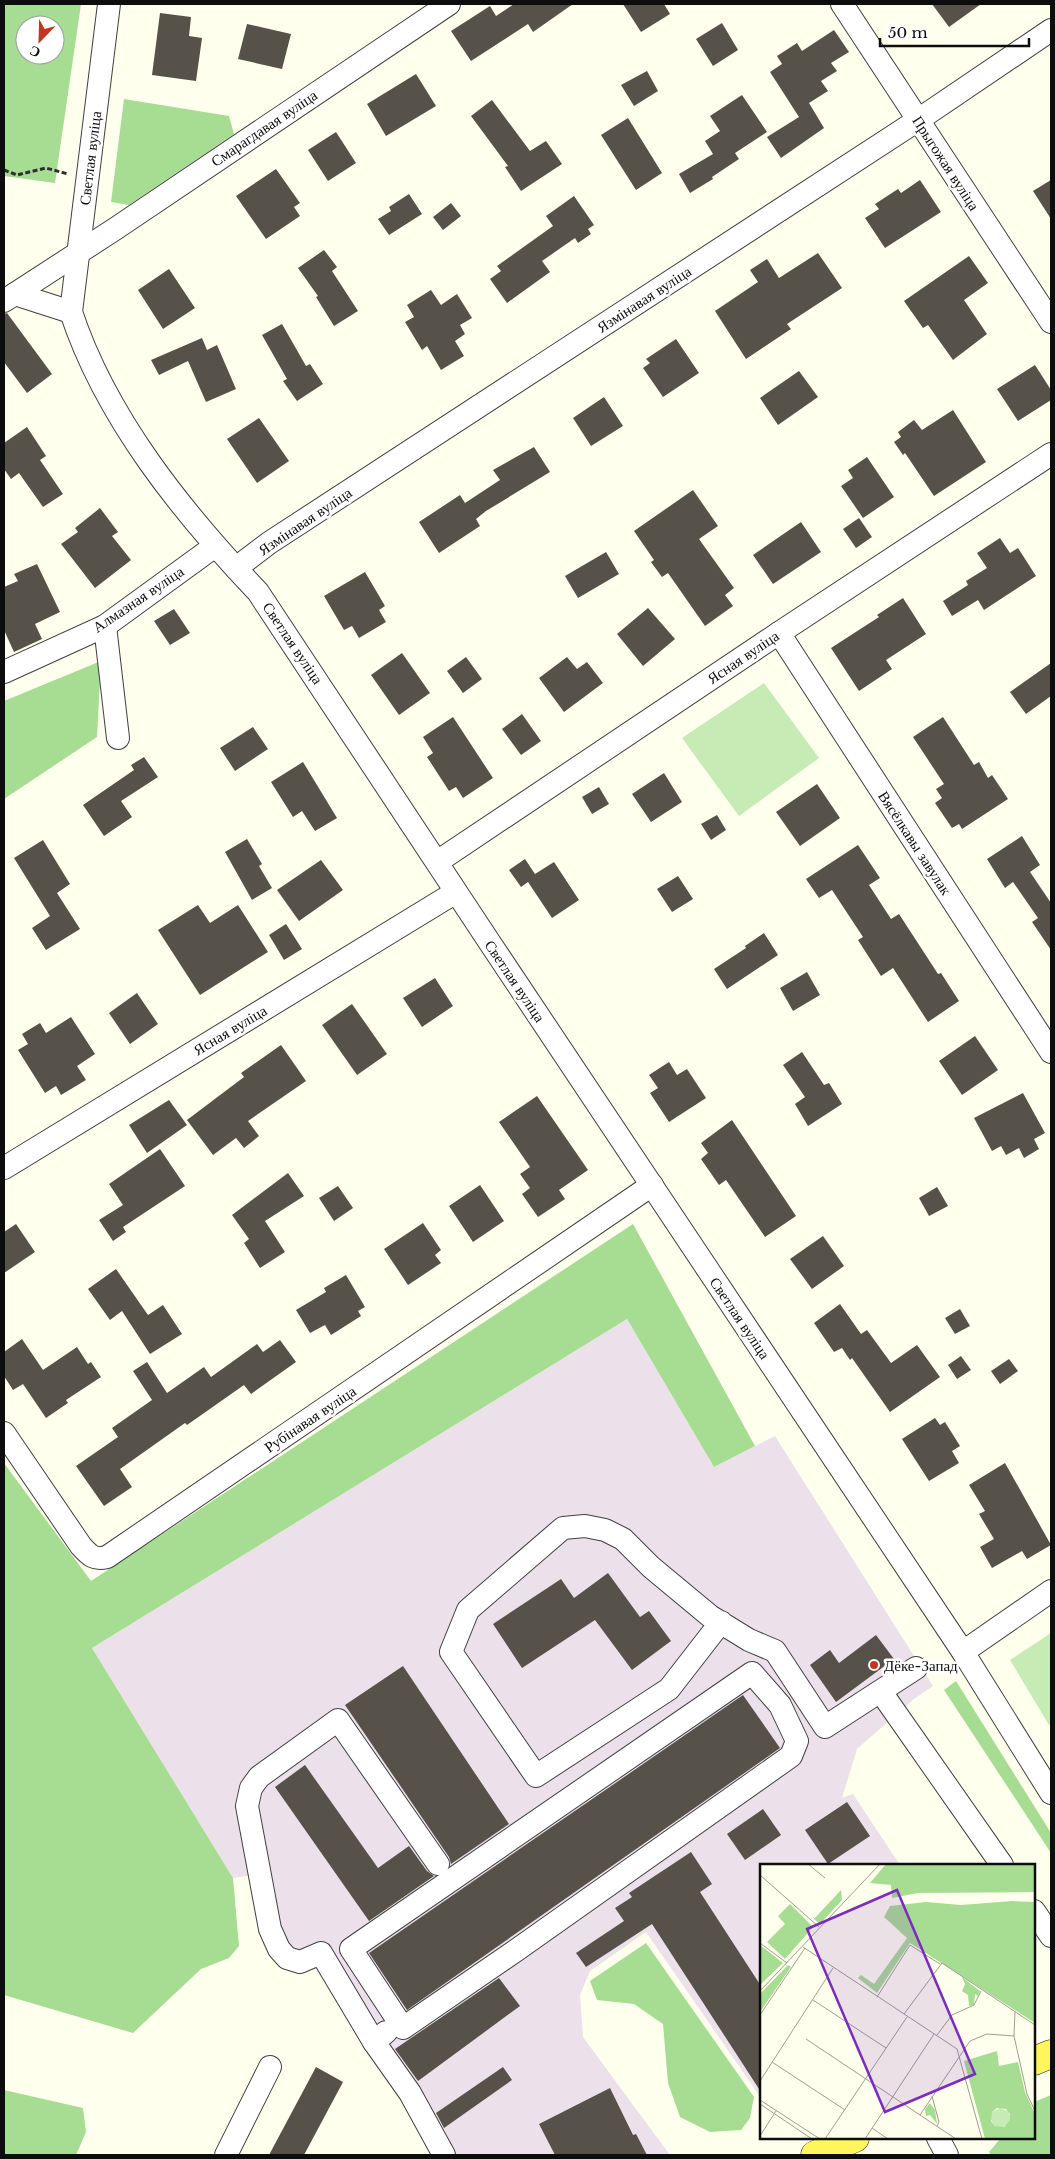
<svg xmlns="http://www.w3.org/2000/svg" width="1055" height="2159" font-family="'Libre Baskerville',serif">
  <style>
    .industrial { fill: #ece1eb }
    .green { fill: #c7ebb5 }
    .forest { fill: #a7dd93; fill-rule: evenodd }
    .building { fill: #565149 }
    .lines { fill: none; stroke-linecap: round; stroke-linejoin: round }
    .minor-casing { stroke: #404040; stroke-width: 24 }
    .major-casing { stroke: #1e1e1e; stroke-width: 29 }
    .path { stroke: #2f2f2f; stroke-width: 3; stroke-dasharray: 5 2.5; stroke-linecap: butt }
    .minor { stroke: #fff; stroke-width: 22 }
    .major { stroke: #fff65d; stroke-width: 28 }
    .poi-dot { fill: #c4361f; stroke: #fff; stroke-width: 2 }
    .labels { text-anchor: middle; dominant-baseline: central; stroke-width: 5; stroke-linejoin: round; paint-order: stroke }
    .street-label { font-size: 15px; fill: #0d0d0d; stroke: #fff }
    .poi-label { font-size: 15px; fill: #0d0d0d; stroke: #fff; text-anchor: start }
    .inset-road { fill: none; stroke: #9e9e93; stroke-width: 1 }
    .view { fill: #7b2cbf; fill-opacity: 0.15; stroke: #7b2cbf; stroke-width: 2.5 }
    .inset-edge { fill: none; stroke: #0d0d0d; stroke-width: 2.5 }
  </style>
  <rect width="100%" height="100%" fill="#ffffed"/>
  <polygon class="industrial" points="627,1319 714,1467 775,1436 933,1686 914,1699 857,1749 842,1798 853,1794 900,1865 761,1865 761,2098 646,1932 590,1971 580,1995 583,2037 670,2155 453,2155 324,1959 289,1971 263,1874 233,1878 92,1648"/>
  <g class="green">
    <polygon points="764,683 819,758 739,816 682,738"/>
    <polygon points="1051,1633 1051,1723 1049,1725 1010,1660"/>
  </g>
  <g class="forest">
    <path d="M4,4H81L55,183L4,176ZM25,25H55V55H25Z"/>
    <polygon points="124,99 229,116 234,134 129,205 111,202"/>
    <polygon points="101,661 97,737 4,799 4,701"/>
    <polygon points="633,1224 755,1446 714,1467 627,1319 92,1648 233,1878 239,1946 229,1958 201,1969 133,2033 4,1995 4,1463 91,1581"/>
    <polygon points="956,1681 1051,1833 1051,1853 944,1690"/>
    <polygon points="646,1943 754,2097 750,2118 741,2130 710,2132 680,2117 668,2083 663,2024 634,2004 597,2000 590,1981"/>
    <polygon points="4,2090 83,2108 86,2132 76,2155 4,2155"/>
    <polygon points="1051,2095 1051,2155 991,2155 989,2152 1001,2138 1034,2138 1034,2102"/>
  </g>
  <g class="building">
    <polygon points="514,4 573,4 533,32 528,24 471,61 451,31 490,6 496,16"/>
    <polygon points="623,4 664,4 670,14 641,32"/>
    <polygon points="932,4 981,4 949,27"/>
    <polygon points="160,13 191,17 189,36 202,38 196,81 152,75"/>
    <polygon points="722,23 738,50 713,66 696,39"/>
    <polygon points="247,24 291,34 282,69 238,59"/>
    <polygon points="834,30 849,52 831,63 837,71 821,81 828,91 809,103 824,128 781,158 767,137 799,117 770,72 782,64 777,56 797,43 802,51"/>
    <polygon points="647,71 658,91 634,106 621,85"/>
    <polygon points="416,74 436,106 386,136 367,104"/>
    <polygon points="742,95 767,132 735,153 739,159 712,177 713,179 690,193 679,174 713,154 705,141 720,131 710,116"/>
    <polygon points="492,100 530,151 546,141 562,164 521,191 505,167 508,166 471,116"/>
    <polygon points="628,118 662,173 636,190 601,135"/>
    <polygon points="336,132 356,163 328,181 308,150"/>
    <polygon points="276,169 300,203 294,207 300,216 266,239 236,196"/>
    <polygon points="920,180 941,212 885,248 865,218 879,209 875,204 898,189 901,193"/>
    <polygon points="1051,180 1051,219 1033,191"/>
    <polygon points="409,194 422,214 389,235 378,219 391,211 389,207"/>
    <polygon points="574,196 594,225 588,229 591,234 578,243 575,238 542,261 550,272 507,303 490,279 501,271 497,266 553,226 546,216"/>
    <polygon points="451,203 461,216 443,230 433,217"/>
    <polygon points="324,250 337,267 332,271 358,311 334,326 316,297 318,296 298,268"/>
    <polygon points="818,253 842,288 787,324 791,329 746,359 715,311 758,282 750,270 767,259 779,278"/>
    <polygon points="969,256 988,283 964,300 987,334 953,360 928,325 923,328 904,301"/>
    <polygon points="169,269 195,308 163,329 138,290"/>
    <polygon points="431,290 441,305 457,294 472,318 460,325 465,334 455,341 464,356 441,370 427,346 422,350 405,322 414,317 407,305"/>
    <polygon points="7,313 52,374 27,393 4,362 4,314"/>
    <polygon points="282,324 306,366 310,364 323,384 297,401 283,381 287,379 262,335"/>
    <polygon points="202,338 207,350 217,345 236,389 206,402 188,361 159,375 151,360"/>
    <polygon points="676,339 699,373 663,397 643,368 650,363 646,359"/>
    <polygon points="1035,365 1051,390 1051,400 1018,421 997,389"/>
    <polygon points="799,371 818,397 778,425 760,398"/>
    <polygon points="604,397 623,426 591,446 573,418"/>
    <polygon points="953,410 986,462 934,496 905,453 903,455 894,442 901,437 898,432 914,420 922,430"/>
    <polygon points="259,418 289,461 257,483 227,439"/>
    <polygon points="27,427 46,456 40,460 63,494 43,507 19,473 11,479 4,469 4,443"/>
    <polygon points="534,447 550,472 486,511 476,519 480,526 439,553 419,522 460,495 465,503 500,480 493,470"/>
    <polygon points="867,457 894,497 863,518 841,486 853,478 848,470"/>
    <polygon points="693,490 718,526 699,539 734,588 725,595 733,606 705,626 668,573 662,577 651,562 654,560 634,531"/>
    <polygon points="100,508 118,532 112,536 131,560 95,588 61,544 78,532 75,528"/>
    <polygon points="859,518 872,537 856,548 843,529"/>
    <polygon points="801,522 821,552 773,584 753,555"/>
    <polygon points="1000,538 1010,553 1018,548 1036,576 984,610 978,600 952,616 943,601 968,585 966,581 987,568 977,553"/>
    <polygon points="606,552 619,574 578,598 565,576"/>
    <polygon points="37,564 60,612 35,624 42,639 14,652 4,630 4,587 18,581 14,574"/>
    <polygon points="365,572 385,606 379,610 386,622 359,638 352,626 344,630 324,596"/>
    <polygon points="903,598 926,634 886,660 892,669 859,691 831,648 879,617 877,615"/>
    <polygon points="648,608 675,639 643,666 617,634"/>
    <polygon points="174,609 190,633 170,645 154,621"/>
    <polygon points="402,653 430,693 399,715 371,675"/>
    <polygon points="466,657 482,679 463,693 447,671"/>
    <polygon points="567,657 577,669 587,662 603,683 564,712 539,678"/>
    <polygon points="1051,663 1051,696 1026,714 1010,692"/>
    <polygon points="522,714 541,741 521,755 502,729"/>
    <polygon points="453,717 493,778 463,798 456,787 449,791 427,757 433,753 423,737"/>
    <polygon points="943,717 974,765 979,762 988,778 992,775 1008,799 962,829 959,824 952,828 935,803 942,798 936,789 944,784 913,737"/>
    <polygon points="253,727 268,749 235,771 220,748"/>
    <polygon points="144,757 158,777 121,801 132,817 104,836 83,805 134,770 131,765"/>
    <polygon points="303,762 337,818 315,831 302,811 293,817 271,782"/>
    <polygon points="664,773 682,802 651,822 632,794"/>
    <polygon points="817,784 840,818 800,846 776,812"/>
    <polygon points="599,787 609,804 592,814 582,797"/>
    <polygon points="717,815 726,830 711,840 701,824"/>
    <polygon points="1022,836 1040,865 1030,872 1051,903 1051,950 1032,922 1038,918 1013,882 1005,888 987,859"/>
    <polygon points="247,839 262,864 259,866 272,888 252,900 225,852"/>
    <polygon points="43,840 70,884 57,893 80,929 46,950 32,928 50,916 14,858"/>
    <polygon points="858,845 880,878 869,885 891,919 899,914 938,974 941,973 959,1001 928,1022 893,968 881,976 858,940 863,937 832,890 819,898 806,879"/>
    <polygon points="525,859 535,874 554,862 579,900 552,918 528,882 521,887 509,870"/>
    <polygon points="321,860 343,890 299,921 277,890"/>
    <polygon points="678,876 693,899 672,912 657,889"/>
    <polygon points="198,905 210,923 238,905 268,952 200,995 158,930"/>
    <polygon points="286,924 302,949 284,960 269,935"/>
    <polygon points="764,933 778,955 727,989 714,969 746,948 745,946"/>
    <polygon points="807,972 820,995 793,1011 780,988"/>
    <polygon points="435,978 453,1006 422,1027 403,998"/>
    <polygon points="137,993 158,1024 130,1044 109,1013"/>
    <polygon points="352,1004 387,1054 357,1075 322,1025"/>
    <polygon points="71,1017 95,1054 77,1066 86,1080 61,1095 56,1086 45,1093 18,1050 28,1044 22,1034 40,1023 46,1033"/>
    <polygon points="975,1036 998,1070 962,1095 939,1061"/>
    <polygon points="281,1045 306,1081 248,1121 259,1136 244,1148 236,1138 213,1155 187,1120 244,1077 241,1073"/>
    <polygon points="802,1052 824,1085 829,1083 842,1104 808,1126 795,1104 805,1097 783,1065"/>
    <polygon points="669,1062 677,1075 687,1069 706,1098 669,1122 650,1093 658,1088 649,1075"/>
    <polygon points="1023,1093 1045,1133 1034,1139 1039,1149 1024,1158 1019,1148 1006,1155 1001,1146 992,1151 974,1118"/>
    <polygon points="537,1096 588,1170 559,1190 565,1199 538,1217 522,1194 530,1188 520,1174 530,1167 499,1122"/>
    <polygon points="169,1100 187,1125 147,1153 129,1125"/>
    <polygon points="732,1120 796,1216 765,1237 726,1180 719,1185 701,1159 708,1153 701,1143"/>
    <polygon points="160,1149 185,1186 123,1227 126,1232 113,1241 99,1220 123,1205 109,1184"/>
    <polygon points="288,1173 304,1196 265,1221 285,1252 260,1268 244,1243 249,1239 232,1215"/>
    <polygon points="480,1185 504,1221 473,1242 449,1206"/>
    <polygon points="338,1186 353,1208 334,1221 319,1198"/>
    <polygon points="937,1187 948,1206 929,1216 919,1198"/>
    <polygon points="423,1223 441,1250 435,1255 441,1263 408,1285 384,1249"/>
    <polygon points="16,1224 35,1252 4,1273 4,1232"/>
    <polygon points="823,1236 844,1266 812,1289 790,1259"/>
    <polygon points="116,1269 148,1315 163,1305 182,1334 150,1354 122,1311 110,1320 88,1289"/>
    <polygon points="346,1275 365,1307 358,1311 361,1316 331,1335 325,1325 310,1333 296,1310 326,1292 324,1288"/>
    <polygon points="840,1304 861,1334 867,1330 891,1363 917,1345 940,1377 890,1412 852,1358 850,1360 842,1348 834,1352 814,1323"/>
    <polygon points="960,1309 970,1326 955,1334 945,1318"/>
    <polygon points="22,1339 43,1370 77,1347 88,1364 91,1362 101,1377 66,1400 68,1403 46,1418 23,1384 13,1390 4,1376 4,1352"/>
    <polygon points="280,1340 296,1362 251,1394 244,1385 187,1425 185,1423 120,1469 132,1487 104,1506 76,1466 118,1437 112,1428 152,1400 133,1371 147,1362 167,1393 204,1367 211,1377 257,1344 263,1352"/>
    <polygon points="961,1356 971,1370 957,1379 948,1365"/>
    <polygon points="1009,1359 1018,1371 1000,1384 991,1371"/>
    <polygon points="935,1418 940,1425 945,1422 960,1446 952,1451 959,1463 929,1481 902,1439"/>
    <polygon points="1005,1463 1051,1545 1027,1559 1022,1551 992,1568 980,1547 994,1539 979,1514 985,1511 969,1485"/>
    <polygon points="608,1573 640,1617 649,1611 671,1641 632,1670 595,1620 522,1668 493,1624 561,1579 574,1598"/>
    <polygon points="876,1635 894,1659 836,1702 810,1665 830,1650 839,1663"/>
    <polygon points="403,1666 509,1824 451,1864 449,1857 345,1705"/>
    <polygon points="743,1695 780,1748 407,2010 369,1953"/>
    <polygon points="305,1765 378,1868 409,1846 427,1871 434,1876 369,1921 275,1787"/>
    <polygon points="847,1802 870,1836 828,1864 805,1830"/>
    <polygon points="763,1809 781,1835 745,1860 727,1834"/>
    <polygon points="691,1852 712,1884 700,1892 761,1986 761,2092 652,1924 586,1967 576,1953 624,1921 615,1908 632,1897 629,1893"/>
    <polygon points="499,1978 520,2006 418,2081 395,2049"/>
    <polygon points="316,2067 343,2082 304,2155 269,2155"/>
    <polygon points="503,2067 512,2080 444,2128 436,2113"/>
    <polygon points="610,2088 633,2135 636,2134 647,2155 555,2155 539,2124"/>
  </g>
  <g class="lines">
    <g class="minor-casing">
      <g id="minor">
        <path d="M109,4L71,312C106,418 182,512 258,592L490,943L963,1652L1051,1793"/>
        <polyline points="842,4 1051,322"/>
        <polyline points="15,294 71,312"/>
        <polyline points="4,301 115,229 449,4"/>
        <polyline points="236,568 269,543 918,120 1051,30"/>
        <polyline points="105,626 118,738"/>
        <polyline points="779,633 1051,1052"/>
        <polyline points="4,672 105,626 215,546"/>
        <polyline points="437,862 779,633 1051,454"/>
        <polyline points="4,1168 456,892"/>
        <path d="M4,1433L81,1546C90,1556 94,1560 107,1557L652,1185"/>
        <polyline points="721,1622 669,1689 536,1776 451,1652 468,1610 563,1528 585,1526 605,1530 623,1539 651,1567 710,1616 749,1640 775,1651 825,1727 916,1668"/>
        <polyline points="963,1652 1051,1591"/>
        <polygon points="752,1673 780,1705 797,1741 791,1756 518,1949 403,2028 351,1949"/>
        <polyline points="881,1692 1002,1865"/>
        <polyline points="1034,1911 1051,1936"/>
        <polyline points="386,2032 374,2042 410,2093 444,2155"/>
        <polyline points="374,2042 321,1953 300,1962 287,1958 279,1949 270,1929 247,1806 251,1788 259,1777 338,1720 438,1864"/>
        <polyline points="938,2138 947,2155"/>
        <polyline points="226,2155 270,2067"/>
      </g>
    </g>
    <g class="major-casing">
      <g id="major">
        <polyline points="1034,2061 1051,2054"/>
        <polyline points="815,2155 855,2138"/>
      </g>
    </g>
    <polyline class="path" points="4,170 17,175 46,168 68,174"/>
    <use href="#minor" class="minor"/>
    <use href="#major" class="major"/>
  </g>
  <circle class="poi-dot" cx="874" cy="1665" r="5"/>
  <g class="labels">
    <g class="street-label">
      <text transform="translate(264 128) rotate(-34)">Смарагдавая вуліца</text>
      <text transform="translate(90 158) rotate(-83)">Светлая вуліца</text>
      <text transform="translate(946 163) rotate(57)">Прыгожая вуліца</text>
      <text transform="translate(644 299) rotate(-33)">Язмінавая вуліца</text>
      <text transform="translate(305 521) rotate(-34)">Язмінавая вуліца</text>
      <text transform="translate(138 599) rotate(-34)">Алмазная вуліца</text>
      <text transform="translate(293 643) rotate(56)">Светлая вуліца</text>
      <text transform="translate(743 657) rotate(-34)">Ясная вуліца</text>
      <text transform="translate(915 843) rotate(57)">Вясёлкавы завулак</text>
      <text transform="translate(515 981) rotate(56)">Светлая вуліца</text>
      <text transform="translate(230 1030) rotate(-31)">Ясная вуліца</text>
      <text transform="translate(740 1318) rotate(56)">Светлая вуліца</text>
      <text transform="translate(310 1419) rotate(-34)">Рубінавая вуліца</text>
    </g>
    <g class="poi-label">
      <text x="884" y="1665">Дёке-Запад</text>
    </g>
  </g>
  <g transform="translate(760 1864)">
    <rect width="275" height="275" fill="#ffffed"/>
    <path d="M240,244L248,247L251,253L249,259L241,264L235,262L230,254L232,248Z" fill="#c7ebb5"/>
    <path d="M126,0H275V28L158,29L132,34L131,21L110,19ZM81,26L82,36L60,60L54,55ZM252,37L275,38V159L150,79L117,129L98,114L101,111L114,120L147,74L124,53L130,42L166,38L201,41ZM30,40L53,63L25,95L7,78L25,60L18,52ZM0,81L23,99L0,121ZM28,101L31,103L0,148V130ZM202,113L220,127L218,132L215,130L214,141L209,142L208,131L202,127L205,120ZM237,187L239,202L258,198L265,228L275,250V275H225L204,197ZM237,244L246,245L250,250V256L244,263L235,262L231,257L232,248ZM170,239L175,246L177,260L170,251L166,252L165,245Z" fill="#a7dd93" fill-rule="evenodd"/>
    <path class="inset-road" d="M48,0L65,14M0,11L59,63M0,79L27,99M43,83L197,185L222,275M0,127L120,0M117,133L150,81L180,100M53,136L126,184M255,147L254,172L267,230L275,247M144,150L182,99L275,161M0,151L45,84M177,171L192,151L214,141L221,127M46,175L196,275M12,198L85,246M0,217L73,104M172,232L179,258L177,262M0,236L60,275M0,240L52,275M160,251L210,177L227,170L254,172M112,264L128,275M0,272L16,247M65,275L147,153M105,275L174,170"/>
    <path class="view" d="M137,26L215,210L125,248L47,65Z"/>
    <rect width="275" height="275" class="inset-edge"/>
  </g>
  <rect width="1055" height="2159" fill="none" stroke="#0d0d0d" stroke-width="10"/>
  <g transform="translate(40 40) rotate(203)"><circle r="24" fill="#ffffff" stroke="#9e9e9e"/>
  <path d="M0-4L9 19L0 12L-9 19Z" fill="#c4361f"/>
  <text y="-8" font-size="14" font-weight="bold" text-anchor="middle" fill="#0d0d0d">С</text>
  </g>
  <path d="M880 38v8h149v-8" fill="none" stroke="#0d0d0d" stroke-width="2.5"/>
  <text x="888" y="38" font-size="15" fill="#0d0d0d" stroke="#ffffff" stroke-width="4" paint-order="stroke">50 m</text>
</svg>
